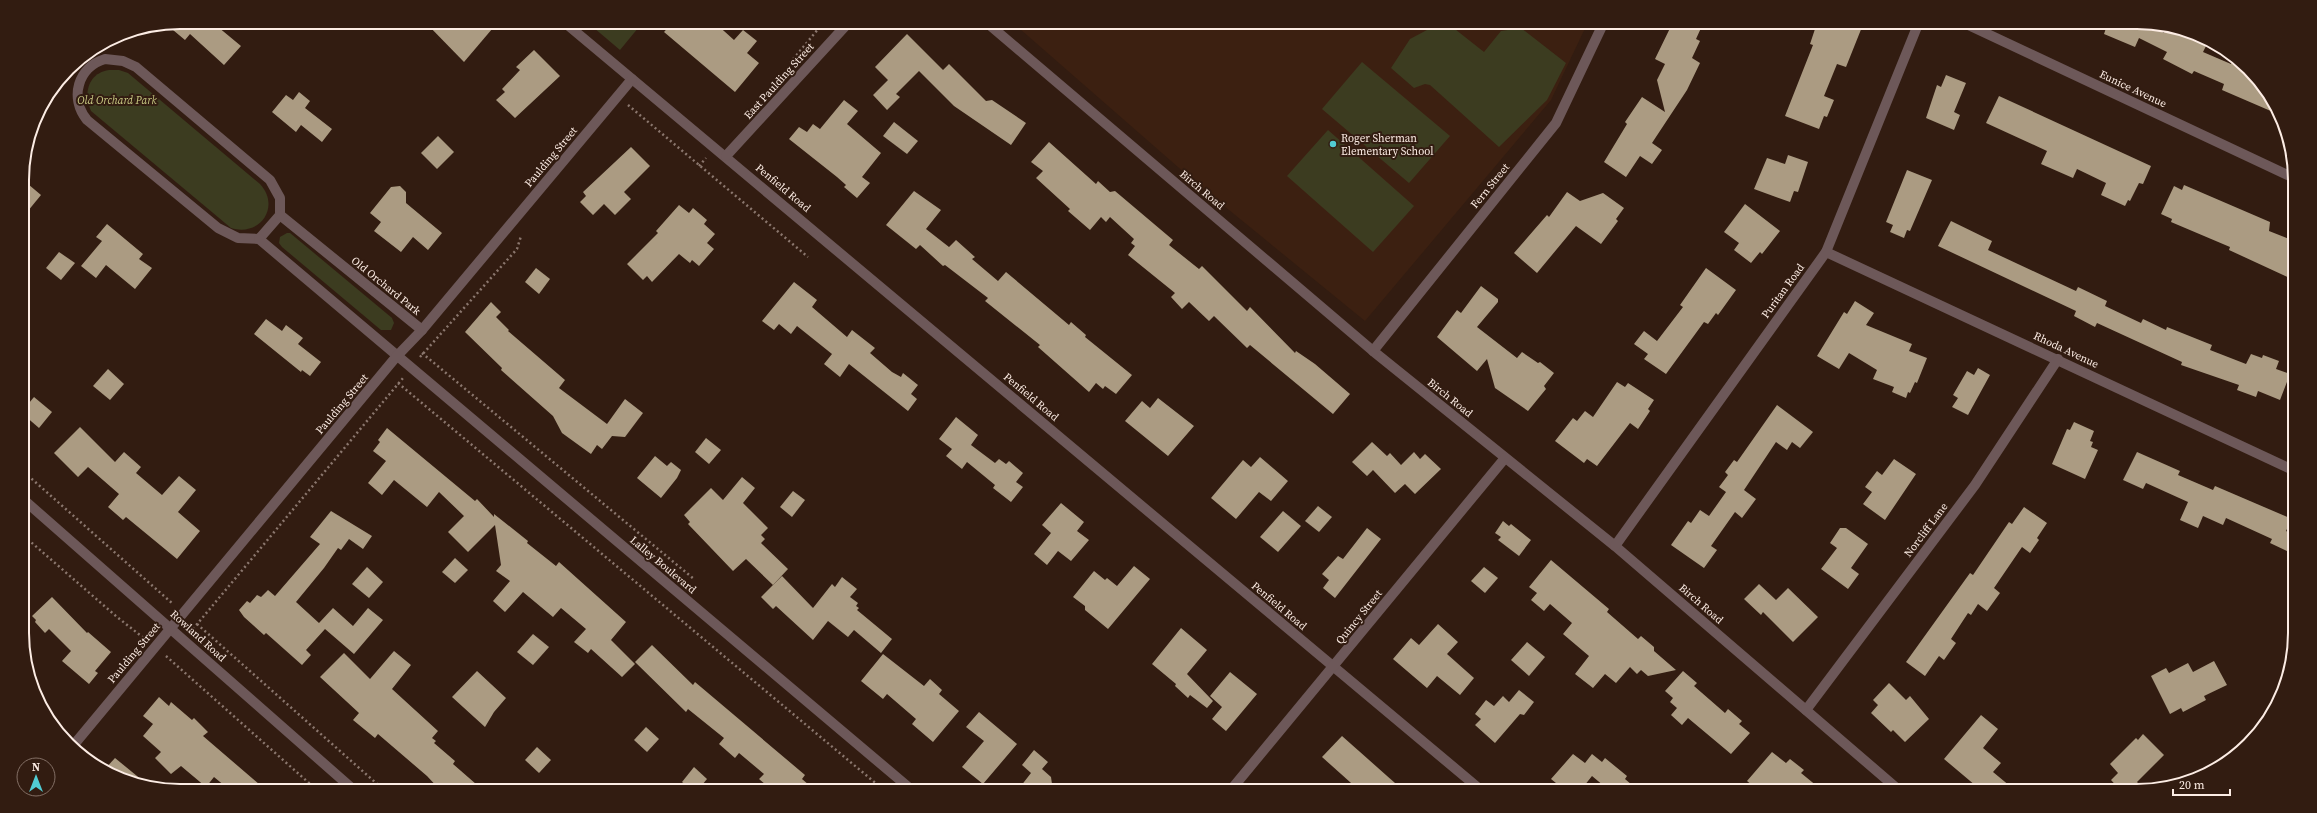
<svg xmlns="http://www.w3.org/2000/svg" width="2317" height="813" font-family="'Source Serif 4',serif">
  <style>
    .built { fill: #3c2011 }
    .green { fill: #3c3c20 }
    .building { fill: #ab9b82 }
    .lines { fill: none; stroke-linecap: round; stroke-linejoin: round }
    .path { stroke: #8b776e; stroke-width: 2.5; stroke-dasharray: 2 3; stroke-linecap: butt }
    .street { stroke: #6d5859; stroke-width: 10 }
    .poi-dot { fill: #51ccd3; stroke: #321c11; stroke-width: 1.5 }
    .labels { text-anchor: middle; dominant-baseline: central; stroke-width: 4; stroke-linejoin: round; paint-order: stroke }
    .street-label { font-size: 11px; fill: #fcece4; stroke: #321c11 }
    .park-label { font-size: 11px; font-style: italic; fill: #c9ca84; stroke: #321c11 }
    .poi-label { font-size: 11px; fill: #fcece4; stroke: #321c11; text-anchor: start }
    .rim { fill: none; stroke: #fcece4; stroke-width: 2 }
  </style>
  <rect width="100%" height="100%" fill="#321c11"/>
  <polygon class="built" points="1012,22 1588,22 1551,100 1365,321 1202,188"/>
  <g class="green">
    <polygon points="587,22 643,22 620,50"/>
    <polygon points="1442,22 1446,22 1484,52 1501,31 1521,28 1566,63 1547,100 1499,147 1430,85 1425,84 1414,88 1391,68 1410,39"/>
    <polygon points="1362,62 1450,136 1409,183 1322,109"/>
    <path d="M109,70H119L128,73L260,184C281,207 260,237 231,228L91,111C83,94 88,73 109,70Z"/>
    <polygon points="1328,130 1414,206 1373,252 1287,176"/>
    <polygon points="287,233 290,233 392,318 394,323 391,330 381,330 282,247 279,243 280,237"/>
  </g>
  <g class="building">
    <polygon points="180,22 212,22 241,46 224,65 190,34 185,40 167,25"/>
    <polygon points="425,22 498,22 464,62"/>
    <polygon points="673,22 714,22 734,40 743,30 757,41 747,53 759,63 735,92 664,32"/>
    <polygon points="1673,22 1690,22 1701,28 1696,39 1700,41 1692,58 1700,63 1687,90 1652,143 1662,150 1652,164 1640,156 1626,177 1604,162 1627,124 1625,122 1642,97 1665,112 1657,80 1665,64 1655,59"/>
    <polygon points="1828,22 1850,22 1862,27 1846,67 1837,64 1824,96 1834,100 1827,117 1824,116 1819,129 1785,116 1813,45 1810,44 1817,23 1826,27"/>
    <polygon points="2108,22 2137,22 2146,23 2164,33 2167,27 2193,33 2191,37 2207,44 2203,52 2231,64 2234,57 2249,70 2246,76 2260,82 2280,115 2222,90 2224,84 2194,71 2192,74 2163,59 2167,52 2139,38 2135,47 2104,34"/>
    <polygon points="907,34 943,70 949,64 986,101 992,100 1026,123 1011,145 954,106 919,71 896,94 900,97 887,110 873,95 888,80 875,67"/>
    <polygon points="534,50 560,76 515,118 496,100 505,92 502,89 520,70 516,67"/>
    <polygon points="1946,75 1966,83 1954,112 1960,115 1954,130 1926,118 1937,85 1941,87"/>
    <polygon points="299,92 310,101 305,108 332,129 322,142 301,125 296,132 272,112 286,95 293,100"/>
    <polygon points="1999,96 2151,166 2143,184 2139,183 2130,201 2128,200 2125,206 2101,195 2106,183 2077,169 2073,178 2041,164 2047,151 1986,123"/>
    <polygon points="844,100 858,111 847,124 881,153 862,177 870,183 857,198 844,187 846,185 837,177 789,139 799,127 807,132 813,124 820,129"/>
    <polygon points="894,122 918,141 907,154 883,136"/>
    <polygon points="438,136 454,152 437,169 421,153"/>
    <polygon points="1049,142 1096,184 1098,181 1110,192 1115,191 1173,240 1169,245 1199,269 1202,266 1247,311 1250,307 1295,353 1296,351 1315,364 1350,394 1333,414 1250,345 1247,348 1214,316 1209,321 1189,302 1182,309 1171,297 1175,293 1128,255 1135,246 1131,243 1134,239 1110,217 1106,222 1101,217 1090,230 1068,211 1070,209 1036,178 1043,171 1031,162"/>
    <polygon points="631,147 650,166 624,192 631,199 615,215 604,204 593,215 580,202 586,196 583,192"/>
    <polygon points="1788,155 1808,162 1798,192 1794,191 1790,202 1754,189 1767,158 1785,164"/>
    <polygon points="1907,170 1932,180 1910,231 1907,230 1904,238 1890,232 1893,225 1886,222"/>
    <polygon points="22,179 41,195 23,217 22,196"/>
    <polygon points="2184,185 2270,222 2269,231 2294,241 2294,280 2229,250 2230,247 2171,222 2172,219 2161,214 2174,186 2182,190"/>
    <polygon points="400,186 406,192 406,203 442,233 428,250 413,237 401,252 374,231 381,222 370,213 391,187"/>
    <polygon points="914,191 941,210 926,229 949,247 956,240 975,257 972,259 998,281 1006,272 1069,325 1071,322 1086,335 1085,337 1132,375 1116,394 1105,386 1103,389 1096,383 1089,392 1038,347 1040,345 985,301 988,298 945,265 943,266 920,245 916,249 886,225"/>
    <polygon points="1567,192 1580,201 1603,193 1624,208 1616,219 1618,221 1601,244 1576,226 1537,273 1514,253 1547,215 1549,217"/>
    <polygon points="1745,204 1780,231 1762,254 1760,252 1751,263 1734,250 1739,243 1724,232"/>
    <polygon points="679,205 689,213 693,208 707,220 704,224 715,234 707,243 714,249 699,266 692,260 690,263 679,254 652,282 647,276 643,280 627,264 658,233 656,231"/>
    <polygon points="1951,221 1992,241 1988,250 2076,291 2078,287 2107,301 2105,306 2141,323 2143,319 2166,330 2167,327 2212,345 2210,350 2246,364 2251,354 2262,358 2263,355 2279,361 2276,369 2290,374 2280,400 2258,391 2256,397 2237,390 2239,385 2181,365 2182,362 2097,323 2095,327 2074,316 2076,311 1938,246"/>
    <polygon points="107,224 143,254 139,259 152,268 135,289 106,265 96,278 81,266 102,241 96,237"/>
    <polygon points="59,252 75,263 61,280 46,268"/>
    <polygon points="536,268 550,279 539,294 525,282"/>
    <polygon points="1706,268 1736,290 1718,315 1716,313 1708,324 1704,322 1666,374 1644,359 1648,354 1634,344 1644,331 1657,341 1683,307 1680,305"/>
    <polygon points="794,282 817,300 812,307 847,337 852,330 875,348 870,353 892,372 901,377 903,373 918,385 911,394 917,399 908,411 849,364 840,377 824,364 832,354 797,326 791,334 779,324 774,330 762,321"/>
    <polygon points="1481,286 1498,299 1498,302 1477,327 1517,358 1522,352 1538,363 1540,362 1554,373 1544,386 1546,389 1528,411 1495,388 1487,359 1477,371 1437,337 1457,310 1461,313"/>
    <polygon points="1855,301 1874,313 1866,325 1912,344 1909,351 1927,358 1917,383 1915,382 1910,393 1908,392 1906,398 1892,392 1894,387 1873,379 1877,370 1849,353 1839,369 1817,356 1844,312 1847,314"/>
    <polygon points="491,302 501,312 496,317 509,330 508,331 565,380 559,388 607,424 625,399 643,413 625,437 612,436 602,449 597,445 591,454 562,433 553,416 501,370 502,368 465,332"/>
    <polygon points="266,319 282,331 286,325 303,338 298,344 321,362 310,376 302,370 301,372 254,334"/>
    <polygon points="1978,368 1990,375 1968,415 1952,407 1958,398 1953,395 1967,371 1974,375"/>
    <polygon points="108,369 124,384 110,400 93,386"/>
    <polygon points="1617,382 1625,387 1628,383 1654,400 1648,409 1650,411 1638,429 1630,423 1597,466 1587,459 1584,463 1555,441 1573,418 1577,421 1585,411 1593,417"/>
    <polygon points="34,397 52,412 39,428 24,415 24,409"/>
    <polygon points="1158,398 1194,426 1168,456 1125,421 1142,401 1150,408"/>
    <polygon points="1777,405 1813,432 1800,448 1792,442 1787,450 1776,442 1744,490 1756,499 1742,518 1735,512 1711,546 1717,550 1704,568 1671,545 1688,521 1691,523 1700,510 1709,516 1726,492 1719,487 1728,475 1725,472 1734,460 1737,462"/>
    <polygon points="956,417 978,435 971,445 995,463 999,459 1006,464 1009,461 1023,473 1016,482 1023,487 1011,502 993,488 995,485 967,462 962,469 946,456 952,449 939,439"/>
    <polygon points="2074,422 2094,431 2090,441 2093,442 2091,447 2098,450 2085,479 2052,464 2067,429 2070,430"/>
    <polygon points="80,427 115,462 124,452 141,467 136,473 162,495 179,476 196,490 178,512 200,531 177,559 126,517 123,520 108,507 119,494 88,467 78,477 54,453"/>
    <polygon points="387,428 475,501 477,499 494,517 494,514 528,541 527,543 556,566 559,562 626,622 611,640 635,664 622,677 591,649 588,653 574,642 586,629 561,608 553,617 523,592 505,612 493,601 510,581 496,571 501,565 495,525 468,552 448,532 464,516 439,492 427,507 394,480 382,495 368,483 386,461 373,451 380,442 378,440"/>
    <polygon points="706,438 721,450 709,464 695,452"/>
    <polygon points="1372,442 1387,456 1390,453 1401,465 1414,452 1420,459 1425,454 1441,469 1415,494 1405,484 1395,493 1373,470 1367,476 1352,462"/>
    <polygon points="2137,452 2180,471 2178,475 2213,490 2215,486 2292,519 2286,531 2295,536 2289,552 2270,543 2272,539 2226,518 2223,525 2203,516 2198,528 2180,520 2188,502 2146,483 2143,489 2123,480"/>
    <polygon points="655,456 667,466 671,462 681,470 677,478 661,498 637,478"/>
    <polygon points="1260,457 1288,481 1271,501 1259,492 1236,519 1211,498 1243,460 1251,467"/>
    <polygon points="1894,459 1916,474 1885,520 1863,504 1872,492 1865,487 1877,471 1882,475"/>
    <polygon points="742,477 755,488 743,503 768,528 761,535 765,539 761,543 788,569 773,585 746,559 733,571 688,524 690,522 684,515 711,488 723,500"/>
    <polygon points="793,491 805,500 792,517 780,507"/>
    <polygon points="1061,503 1084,522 1077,531 1089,540 1071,561 1058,551 1047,565 1034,554 1051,533 1042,525"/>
    <polygon points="1318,506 1332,517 1319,532 1305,521"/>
    <polygon points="2024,507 2047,523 2037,538 2039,540 2030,553 2022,547 1994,588 2000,593 1987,611 1978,604 1971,615 1968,613 1951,639 1956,643 1944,660 1939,656 1925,676 1906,662 1970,573 1973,575 2009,522 2012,524"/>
    <polygon points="331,511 372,536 363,549 349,539 341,550 338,548 324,568 296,602 319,623 333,608 353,626 368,608 383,620 354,654 325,629 306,650 311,655 302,665 266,633 264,635 244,617 239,610 247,601 250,603 257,595 261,597 268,590 275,596 320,544 310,537"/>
    <polygon points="1283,511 1301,526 1278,552 1260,537"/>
    <polygon points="1503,521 1509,526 1511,524 1531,540 1519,556 1498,540 1501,537 1495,533"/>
    <polygon points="1367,528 1381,539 1335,598 1323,588 1329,580 1322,574 1338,556 1343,559"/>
    <polygon points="1840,528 1846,528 1868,544 1851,568 1859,574 1848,589 1821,569 1837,548 1830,543"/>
    <polygon points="455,558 468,570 455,583 442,572"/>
    <polygon points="1551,560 1609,609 1607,612 1638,639 1641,636 1654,647 1654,651 1676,670 1648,676 1641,670 1637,674 1630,667 1616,683 1605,674 1593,688 1575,674 1589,656 1563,634 1572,623 1550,604 1544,611 1531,600 1537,593 1529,587"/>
    <polygon points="1134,566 1150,579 1108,629 1085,610 1085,606 1073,597 1094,571 1105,580 1107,578 1117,586"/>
    <polygon points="367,567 383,582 369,598 352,584"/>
    <polygon points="1484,567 1498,578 1485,593 1471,581"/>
    <polygon points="782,576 813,608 832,584 835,587 842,577 857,589 850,597 858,603 856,606 859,608 857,610 892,639 881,653 854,630 848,637 828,621 813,640 776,606 773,609 761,597"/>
    <polygon points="1759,584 1776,600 1788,588 1818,617 1793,642 1763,612 1761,615 1744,599"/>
    <polygon points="52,597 87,633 88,632 111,652 95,671 98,673 89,684 62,661 71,651 49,629 45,633 35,622 36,620 32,616"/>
    <polygon points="1438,624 1458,642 1447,654 1474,678 1460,695 1437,676 1427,688 1393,659 1411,638 1419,645"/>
    <polygon points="1181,628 1207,650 1187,674 1213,701 1207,708 1190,695 1188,698 1175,686 1176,684 1152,664"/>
    <polygon points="533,634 549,647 533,665 517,652"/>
    <polygon points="1527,642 1545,657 1529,676 1511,660"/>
    <polygon points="652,645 693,685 695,682 805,775 802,779 816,791 773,791 759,779 764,774 739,753 735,758 719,744 724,738 688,709 686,712 635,662"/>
    <polygon points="394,651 411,665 392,689 438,731 432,738 436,741 434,743 455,761 453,764 484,791 441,791 427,776 378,734 375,738 353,720 359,713 320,677 344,653 370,679"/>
    <polygon points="883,654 924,686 930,679 942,690 939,694 959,711 933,742 912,724 916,719 887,694 883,699 861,681"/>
    <polygon points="2214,661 2227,685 2204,696 2206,700 2183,712 2181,708 2170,714 2151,676 2166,668 2169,673 2188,663 2193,672"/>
    <polygon points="477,671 506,698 494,712 485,727 452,697"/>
    <polygon points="1683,671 1697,683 1694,686 1725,713 1728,709 1742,721 1739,724 1750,733 1731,754 1688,718 1682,725 1671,715 1677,708 1670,702 1673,698 1665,691"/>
    <polygon points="1230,672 1257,694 1226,731 1212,719 1222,707 1210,696"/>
    <polygon points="1889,683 1906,700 1910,696 1929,719 1905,742 1893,730 1891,732 1871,713 1878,705 1873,700"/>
    <polygon points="1519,690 1534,702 1524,715 1520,714 1495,743 1475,725 1481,719 1475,714 1486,700 1494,706 1503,696 1509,702"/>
    <polygon points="159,697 169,706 171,702 192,720 194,718 208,732 203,736 267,791 231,791 214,777 206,787 181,766 171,774 155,758 161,752 143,736 153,724 143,716"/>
    <polygon points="979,712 1017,744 983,784 962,767 984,741 966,727"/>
    <polygon points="1981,715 1998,729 1983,748 2001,763 1993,772 2016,791 1982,791 1944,759"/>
    <polygon points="646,727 659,739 647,752 634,740"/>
    <polygon points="2143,734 2164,755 2137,782 2146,791 2121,791 2111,780 2118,773 2110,764 2136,738 2138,740"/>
    <polygon points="1342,736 1404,791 1360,791 1322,757"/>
    <polygon points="537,747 551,760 539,773 525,760"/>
    <polygon points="1034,750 1048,762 1042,769 1051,777 1053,791 1017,791 1031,773 1022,765"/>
    <polygon points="1772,752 1786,763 1790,759 1804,770 1801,773 1823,791 1759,791 1747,781"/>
    <polygon points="1573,754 1585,763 1592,754 1602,762 1605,758 1627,776 1625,779 1639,791 1610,791 1592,776 1580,791 1566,791 1551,779"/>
    <polygon points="115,758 148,785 147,786 129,783 104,770"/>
    <polygon points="694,767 707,779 697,791 693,791 682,782"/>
  </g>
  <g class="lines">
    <g class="path">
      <polyline points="790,63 824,22"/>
      <polyline points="628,105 808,257"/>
      <polyline points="699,166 706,158"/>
      <polyline points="422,353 694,579"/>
      <polyline points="420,357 517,249 521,236"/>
      <polyline points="398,383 885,791"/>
      <polyline points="24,472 173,604"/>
      <polyline points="24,536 117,617 145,639"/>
      <polyline points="197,624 385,791"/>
      <polyline points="193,629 403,378"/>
      <polyline points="166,656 318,791"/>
    </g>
    <g class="street">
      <polyline points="564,22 1482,791"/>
      <polyline points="986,22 1373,351 1615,546 1900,791"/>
      <polyline points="1962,22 2294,178"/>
      <path d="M105,59L123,61L136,67L270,180L280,198V215L259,239L238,238L218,228L87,120C69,98 78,67 105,59Z"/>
      <polyline points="726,156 849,22"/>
      <polyline points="280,215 422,330"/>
      <polyline points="259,239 913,791"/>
      <polyline points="1826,252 2295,471"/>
      <polyline points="1373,351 1556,123 1604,22"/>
      <polyline points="24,500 355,791"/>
      <polyline points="1615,546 1826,252 1919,22"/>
      <polyline points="1806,710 1975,485 2058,359"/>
      <polyline points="72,747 396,357 422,330 632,79"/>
      <polyline points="1230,791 1505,458"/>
    </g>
  </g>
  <circle class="poi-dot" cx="1333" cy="144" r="4"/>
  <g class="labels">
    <g class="street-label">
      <text transform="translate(779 81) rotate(-48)">East Paulding Street</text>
      <text transform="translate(2133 89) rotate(25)">Eunice Avenue</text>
      <text transform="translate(551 157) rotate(-50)">Paulding Street</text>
      <text transform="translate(1490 186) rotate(-51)">Fern Street</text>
      <text transform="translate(783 188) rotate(40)">Penfield Road</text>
      <text transform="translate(1202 190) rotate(40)">Birch Road</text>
      <text transform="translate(386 286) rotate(39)">Old Orchard Park</text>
      <text transform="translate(1783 291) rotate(-54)">Puritan Road</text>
      <text transform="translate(2066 350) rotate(25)">Rhoda Avenue</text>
      <text transform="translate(1031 397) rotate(40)">Penfield Road</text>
      <text transform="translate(1450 398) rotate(39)">Birch Road</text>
      <text transform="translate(342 404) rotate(-50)">Paulding Street</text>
      <text transform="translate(1926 530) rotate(-53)">Norcliff Lane</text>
      <text transform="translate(663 565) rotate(40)">Lalley Boulevard</text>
      <text transform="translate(1701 604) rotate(41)">Birch Road</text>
      <text transform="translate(1279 606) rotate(40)">Penfield Road</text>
      <text transform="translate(1359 617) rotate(-51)">Quincy Street</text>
      <text transform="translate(198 636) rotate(42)">Rowland Road</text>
      <text transform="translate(134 653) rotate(-50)">Paulding Street</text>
    </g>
    <g class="park-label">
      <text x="117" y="100">Old Orchard Park</text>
    </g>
    <g class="poi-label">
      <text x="1341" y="138">Roger Sherman<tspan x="1341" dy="13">Elementary School</tspan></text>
    </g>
  </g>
  <path d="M0 0H2317V813H0ZM180 29H2137A151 151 0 0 1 2288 180V633A151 151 0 0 1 2137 784H180A151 151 0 0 1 29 633V180A151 151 0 0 1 180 29Z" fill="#321c11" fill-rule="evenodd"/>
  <path class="rim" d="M180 29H2137A151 151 0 0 1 2288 180V633A151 151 0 0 1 2137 784H180A151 151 0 0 1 29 633V180A151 151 0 0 1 180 29Z"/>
  <g transform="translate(36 777)"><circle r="19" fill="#321c11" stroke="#836f65"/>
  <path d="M0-3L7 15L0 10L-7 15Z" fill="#51ccd3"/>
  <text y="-6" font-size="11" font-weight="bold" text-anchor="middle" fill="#fcece4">N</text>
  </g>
  <path d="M2173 789v6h57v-6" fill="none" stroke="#fcece4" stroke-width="2"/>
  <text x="2179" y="789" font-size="12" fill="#fcece4" stroke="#321c11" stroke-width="3" paint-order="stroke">20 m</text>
</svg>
